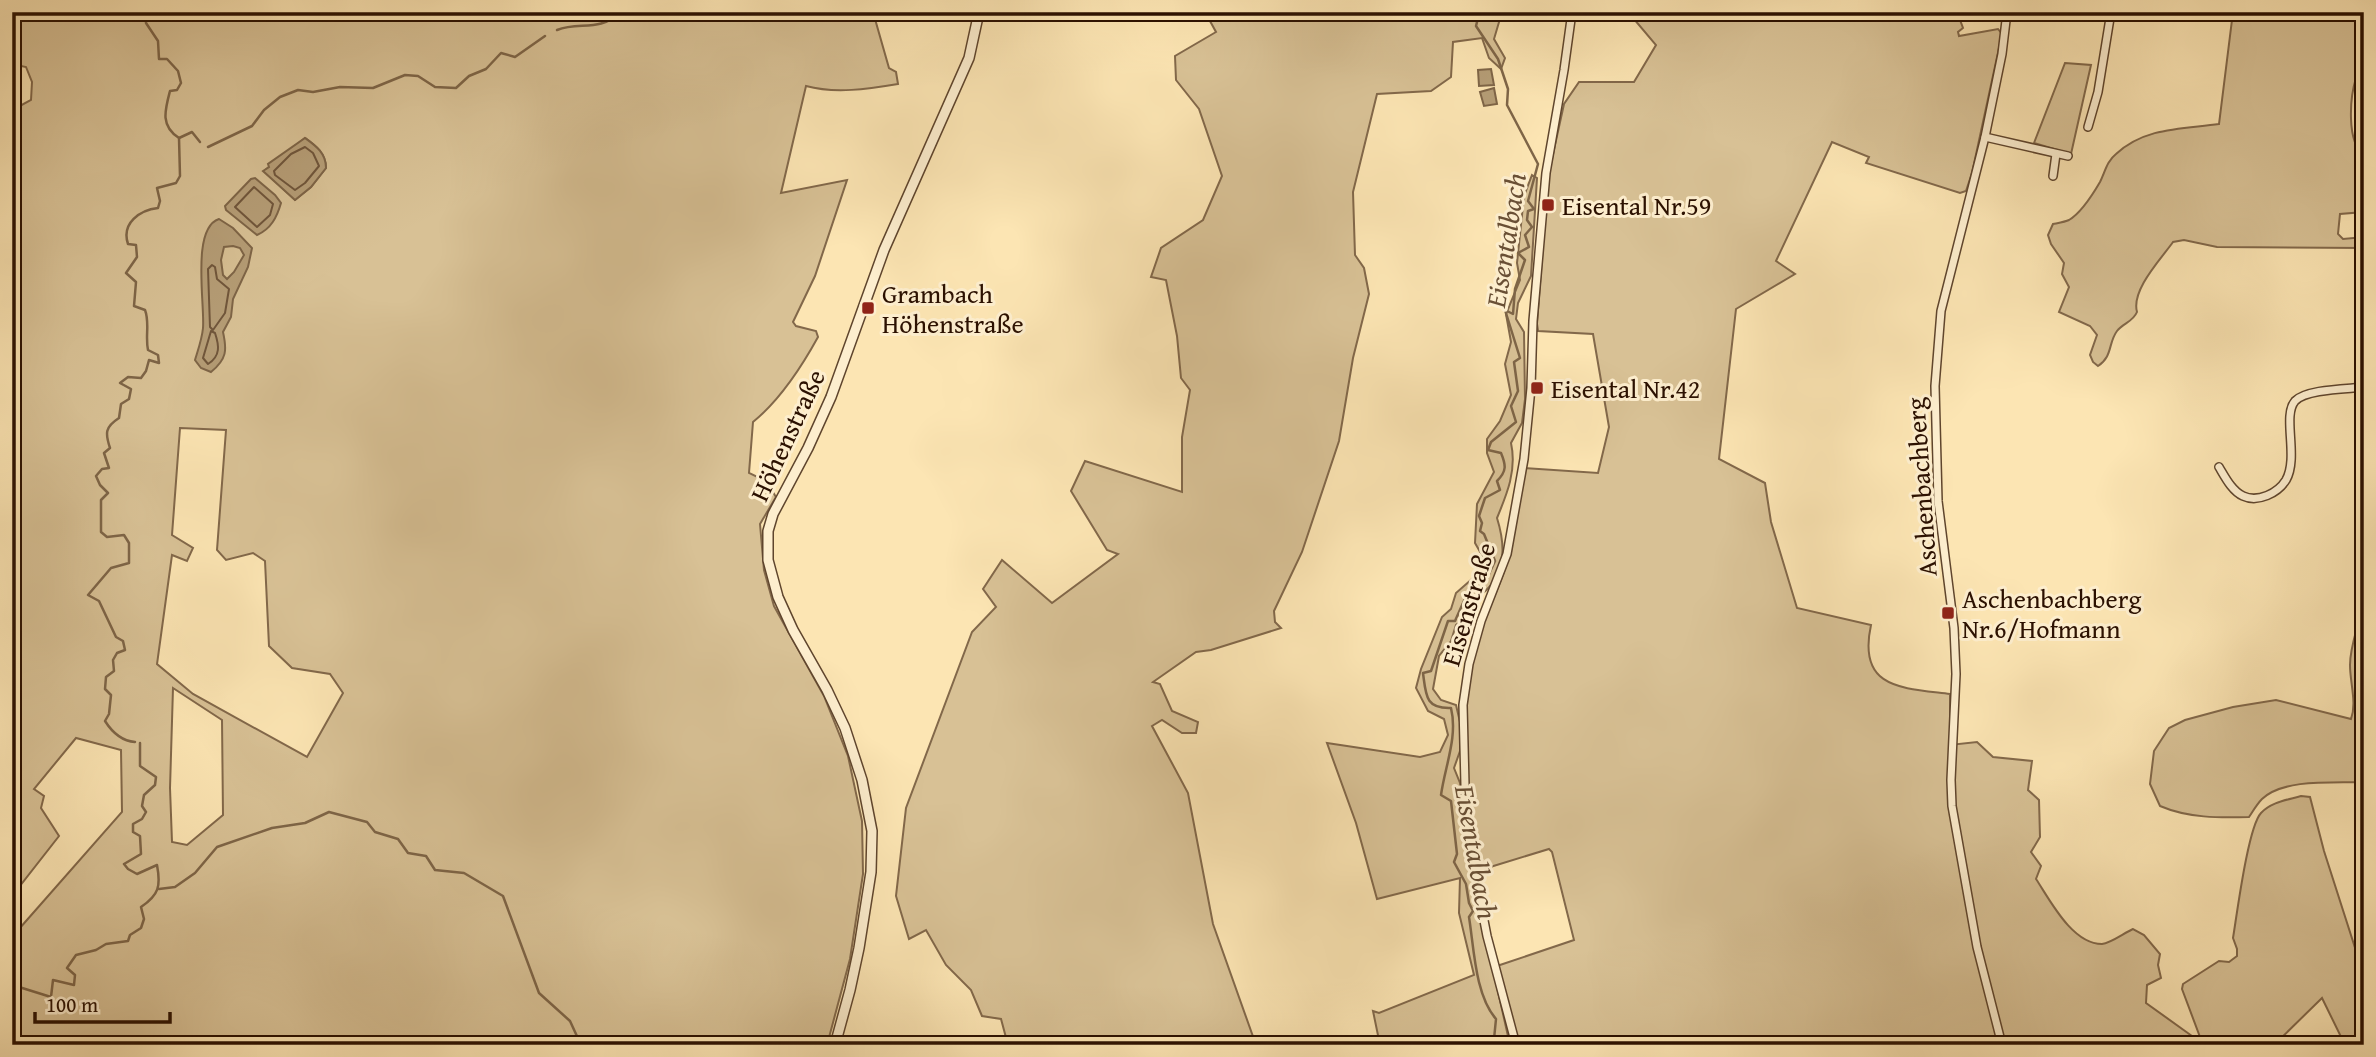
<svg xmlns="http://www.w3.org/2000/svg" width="2376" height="1057" font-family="'Gentium Book Plus',serif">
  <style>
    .green { fill: #d8c195; stroke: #82684a; stroke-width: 2; fill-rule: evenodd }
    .water { fill: #b59d76; stroke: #7e6547; stroke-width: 2; fill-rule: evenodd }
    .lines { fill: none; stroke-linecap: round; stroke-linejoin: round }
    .shore { stroke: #70563b; stroke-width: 2 }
    .stream { stroke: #7e6547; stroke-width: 2.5 }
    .minor-casing { stroke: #5f452d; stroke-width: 10 }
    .tertiary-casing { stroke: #5f452d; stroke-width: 12 }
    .minor { stroke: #fdeece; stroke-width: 7 }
    .tertiary { stroke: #fdeece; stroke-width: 9 }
    .poi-dot { fill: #8f2418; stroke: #fdeece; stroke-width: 2.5 }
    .labels { text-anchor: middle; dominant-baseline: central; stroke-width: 6; stroke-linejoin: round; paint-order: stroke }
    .poi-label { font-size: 26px; fill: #2b1000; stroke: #fdeece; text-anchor: start }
    .street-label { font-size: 26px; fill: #2b1000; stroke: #fdeece }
    .water-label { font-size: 28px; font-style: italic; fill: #694f35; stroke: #fdeece }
  </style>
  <rect width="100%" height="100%" fill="#fce5b3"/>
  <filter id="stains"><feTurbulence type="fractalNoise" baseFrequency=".00286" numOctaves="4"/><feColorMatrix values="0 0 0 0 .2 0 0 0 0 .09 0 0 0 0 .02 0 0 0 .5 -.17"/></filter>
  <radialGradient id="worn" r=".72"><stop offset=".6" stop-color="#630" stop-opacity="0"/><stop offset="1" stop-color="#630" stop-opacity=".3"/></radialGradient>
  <g class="green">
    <path d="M12,12H873L889,68L896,72L898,84C868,89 835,94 806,86L781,193L847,180L815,276L793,322L796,326L816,331L818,337C801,368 780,400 753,422L749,473L766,481L776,497L760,524L764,570L774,606L824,696L848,756L862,821L863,874L850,959L827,1045H12V937L122,812L121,750L76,738L34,789L44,796L41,808L59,836L12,896V94L18,107L31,100L32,82L26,67L12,64ZM305,138C316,146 326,153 326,168L311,187L295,200L264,171ZM180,428L226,430L217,550L226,560L253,553L265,561L269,646L292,668L330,674L343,693L307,757L193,694L157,664L172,555L187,561L193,548L172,535ZM173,688L222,720L223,815L187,845L172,842L170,788Z"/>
    <polygon points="1205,12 1502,12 1494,39 1505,58 1501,69 1489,58 1482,38 1453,42 1451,77 1431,91 1377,94 1353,192 1355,255 1364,268 1369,294 1353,358 1339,441 1302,552 1274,611 1275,622 1281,628 1211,650 1196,652 1153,682 1160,684 1172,711 1198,722 1196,733 1182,733 1162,720 1152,726 1188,793 1213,924 1256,1045 1008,1045 1001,1019 982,1016 971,990 946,965 926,930 909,939 896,896 906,808 972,632 996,607 983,589 1002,560 1052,603 1118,554 1107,550 1071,491 1085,461 1182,492 1182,437 1190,390 1181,378 1177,336 1166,280 1151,277 1161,248 1203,220 1222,176 1199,109 1176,80 1175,56 1216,32"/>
    <path d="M1628,12H1957L1963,28L1958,32L1959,36L1998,29L2002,34L1972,173L1966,191L1960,193L1866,163L1869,157L1832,142L1776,261L1795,274L1736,309L1719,459L1765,483L1771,522L1797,608L1871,625C1857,689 1902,688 1950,694V745L1977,742L1993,757L2032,761L2028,790L2039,800L2040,837L2031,852L2041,866L2036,879C2050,900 2072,944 2102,944C2111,943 2124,933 2133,929L2144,935L2160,954L2158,965L2161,978L2147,985L2146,1003L2192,1036L2194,1045H1554V1043L1519,1045L1497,966L1574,940L1552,852L1549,849L1487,868L1480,872L1476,863C1469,798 1460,730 1471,665C1477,631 1494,601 1505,569C1516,537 1519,501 1524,468L1598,473L1609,427L1593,334L1538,331L1537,324L1548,177L1564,104L1579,82H1634L1656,45Z"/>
    <path d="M2233,12H2364V74L2356,78C2350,97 2346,142 2364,155V212L2340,214L2338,234L2343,239L2364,237V248L2217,247L2184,240L2173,242C2161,259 2131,290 2137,312C2133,322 2123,323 2117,331C2108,343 2113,356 2098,366L2093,362L2090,355L2097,335L2090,326L2059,312L2069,287L2062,274L2064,263L2051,244L2048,235L2053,224C2058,223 2065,222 2069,220C2081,213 2093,194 2100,182C2105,172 2107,161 2116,154C2145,127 2183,129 2219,124Z"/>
    <polygon points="2065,63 2091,65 2071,154 2034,143"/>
    <path d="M1532,175L1537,178L1531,276L1518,303L1516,319L1524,332L1525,399L1522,423L1511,443C1517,470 1507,494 1497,518C1507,550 1506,581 1474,599L1469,616L1456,625L1451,641L1439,656L1433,689L1441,700L1456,705L1460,722V751L1454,768L1460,783L1470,867L1510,1045H1380L1373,1011L1379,1013L1474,975L1459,913L1460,878L1377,899L1356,823L1327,743L1420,757L1440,752L1448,735L1444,719L1428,711L1416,688L1421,669L1442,617L1451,609L1456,593L1480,572L1483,557L1475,543L1477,504L1494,472L1487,453V439L1500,421L1511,395L1505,364L1511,342L1506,314L1520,280L1517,263L1524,196Z"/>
    <path d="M2361,519H2364V782C2336,783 2284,778 2262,799C2257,804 2253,811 2249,817C2219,818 2188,818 2160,806L2150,784L2154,751L2169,728L2185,720L2233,707L2276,700L2351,719C2357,703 2350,683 2350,665C2350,645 2359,626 2362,606C2366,577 2360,548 2361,519Z"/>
    <path d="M2301,796L2310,797L2324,851L2358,957L2364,952V1045H2345L2322,998L2274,1045H2203L2182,989L2183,984L2219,961L2229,962L2237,956V949L2233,938C2237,914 2248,827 2261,813C2271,802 2287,800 2301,796Z"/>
  </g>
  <g class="water">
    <polygon points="1491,69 1494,85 1479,86 1478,70"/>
    <polygon points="1494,88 1497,104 1484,106 1480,92"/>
    <path d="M305,138C316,146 326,153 326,168L311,187L295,200L263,171L269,167L268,164Z"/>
    <path d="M255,178L275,195L281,203C277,217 271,229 257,235L226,210L225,206L251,179Z"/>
    <path d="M219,219L233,228L252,248L248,267L233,299L231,317L223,332C227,350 227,359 211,372L201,368L195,360C198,350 202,339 203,328C205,304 191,228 219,219ZM233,246L240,248L244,255L234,272L227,279L223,275L221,260L224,247Z"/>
  </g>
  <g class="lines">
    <g class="shore">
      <polygon points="305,147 313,153 319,166 305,183 295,190 275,175 274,171 291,154"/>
      <polygon points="254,187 273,204 270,215 257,227 235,207"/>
      <polygon points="212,265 215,267 217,279 229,289 225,313 213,330 210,327 208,269"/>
      <path d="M211,331L215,333C219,345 221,356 208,364L203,358Z"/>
    </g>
    <g class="stream">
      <path d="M1487,12L1478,18L1476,26L1498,59L1508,89L1507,105L1538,164L1528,201L1534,209L1528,211L1527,220L1532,227L1525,235L1529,247L1518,253L1525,260L1515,289L1513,314L1505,310L1520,358L1514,362L1518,391L1511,406L1516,422L1491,442L1488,450L1501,453C1506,465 1507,471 1497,481L1500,490L1485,498L1479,516L1482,523L1480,531L1484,534L1495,561L1483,587L1467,594L1455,621H1448L1431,671L1423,673C1426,695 1425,709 1451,708C1458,737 1445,766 1441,795L1451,801L1457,854L1454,862L1466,884L1469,903L1473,911L1469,917C1474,948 1475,995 1496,1019L1494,1039L1497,1045"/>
      <path d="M557,30C580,21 599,33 620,12"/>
      <polyline points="179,138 192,132 200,142"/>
      <polyline points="208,147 252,126 264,110 280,97 298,90 313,92 340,87 373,88 405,75 418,76 435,87 456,88 469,76 486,69 501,53 515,57 545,36"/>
      <path d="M135,742C121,741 112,732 105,721L109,714L111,695L105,689L106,677L114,671L113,660L117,653L125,650L123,641L116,637L99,601L88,595L111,568L129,563V543L124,535L107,537L101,532V500L108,493L100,485L96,476L102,469L109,468L104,453L110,448C105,433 105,427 119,418L121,404L129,399L131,389L120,383L128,377L141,378L146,371L149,360L159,363L158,355L148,350C145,336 150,323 145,310L134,306L136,282L126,273L137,257L136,245L128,244C121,223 140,210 158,208L160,201L157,188L176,183L180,176L179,138C160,126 165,110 170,91L177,90L181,83L178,71L167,59H159L158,41L146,23V15L144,12"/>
      <polyline points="159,889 175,887 195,873 217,847 272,828 305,823 329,812 367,822 375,832 398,839 408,853 426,856 435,870 464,873 503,896 539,993 570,1021 581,1045"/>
      <path d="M12,995L16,994L19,987L51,997L53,980L74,985L75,975L67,968L76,955L96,950L106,944L128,941L130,935L141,928L144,919L141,907C159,895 161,886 157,865L137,874L128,869L124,864L141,854L140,836L133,832V824L142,819L146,812L142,806L144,795L155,785L156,777L140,766V743"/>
    </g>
    <g class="minor-casing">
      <g id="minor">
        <polyline points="2088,127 2098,92 2111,12"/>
        <polyline points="1985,137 2068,156"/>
        <polyline points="2053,176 2056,154"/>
        <path d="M2219,467C2225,477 2232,491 2243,496C2258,503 2278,493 2286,480C2299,457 2282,416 2295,401C2306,389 2348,389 2364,387"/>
        <polyline points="1516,1045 1487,936 1474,869 1465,785 1463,705 1469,664 1481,621 1507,554 1524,459 1531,388 1533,321 1546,173 1564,70 1572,12"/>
        <polyline points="2002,1045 1977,947 1952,806 1951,780 1956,674 1954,628 1938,501 1935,386 1941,311 1985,137 2002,54 2007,12"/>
      </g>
    </g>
    <g class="tertiary-casing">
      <polyline id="tertiary" points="835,1045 850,990 859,948 871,872 872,831 862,780 845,728 827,690 793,630 778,597 768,560 768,531 773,514 808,448 831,397 884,250 969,58 979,12"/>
    </g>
    <use href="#minor" class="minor"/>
    <use href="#tertiary" class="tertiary"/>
  </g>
  <g class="poi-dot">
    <rect x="1541" y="198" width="14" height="14" rx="3.5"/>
    <rect x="861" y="301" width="14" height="14" rx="3.5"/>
    <rect x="1530" y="381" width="14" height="14" rx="3.5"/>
    <rect x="1941" y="606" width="14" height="14" rx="3.5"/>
  </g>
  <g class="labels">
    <g class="poi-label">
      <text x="1562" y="205">Eisental Nr.59</text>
      <text x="882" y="293">Grambach<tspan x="882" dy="30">Höhenstraße</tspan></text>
      <text x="1551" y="388">Eisental Nr.42</text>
      <text x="1962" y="598">Aschenbachberg<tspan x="1962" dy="30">Nr.6/Hofmann</tspan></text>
    </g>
    <g class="street-label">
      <text transform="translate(787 435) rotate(-65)">Höhenstraße</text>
      <text transform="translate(1921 487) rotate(-94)">Aschenbachberg</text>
      <text transform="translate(1468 604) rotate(-73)">Eisenstraße</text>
    </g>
    <g class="water-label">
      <text transform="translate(1505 240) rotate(-81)">Eisentalbach</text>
      <text transform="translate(1477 852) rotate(80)">Eisentalbach</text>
    </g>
  </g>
  <rect width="2376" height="1057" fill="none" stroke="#fce5b3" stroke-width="42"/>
  <rect x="14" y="14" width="2348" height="1029" fill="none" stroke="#2b1000" stroke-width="3.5"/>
  <rect x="21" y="21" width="2334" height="1015" fill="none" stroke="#2b1000" stroke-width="2"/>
  <path d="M35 1012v10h135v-10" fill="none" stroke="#2b1000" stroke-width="3.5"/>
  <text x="46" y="1012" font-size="21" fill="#2b1000" stroke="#fdeece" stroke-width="5" paint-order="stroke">100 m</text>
  <rect width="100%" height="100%" filter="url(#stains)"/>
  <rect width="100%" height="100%" fill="url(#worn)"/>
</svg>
